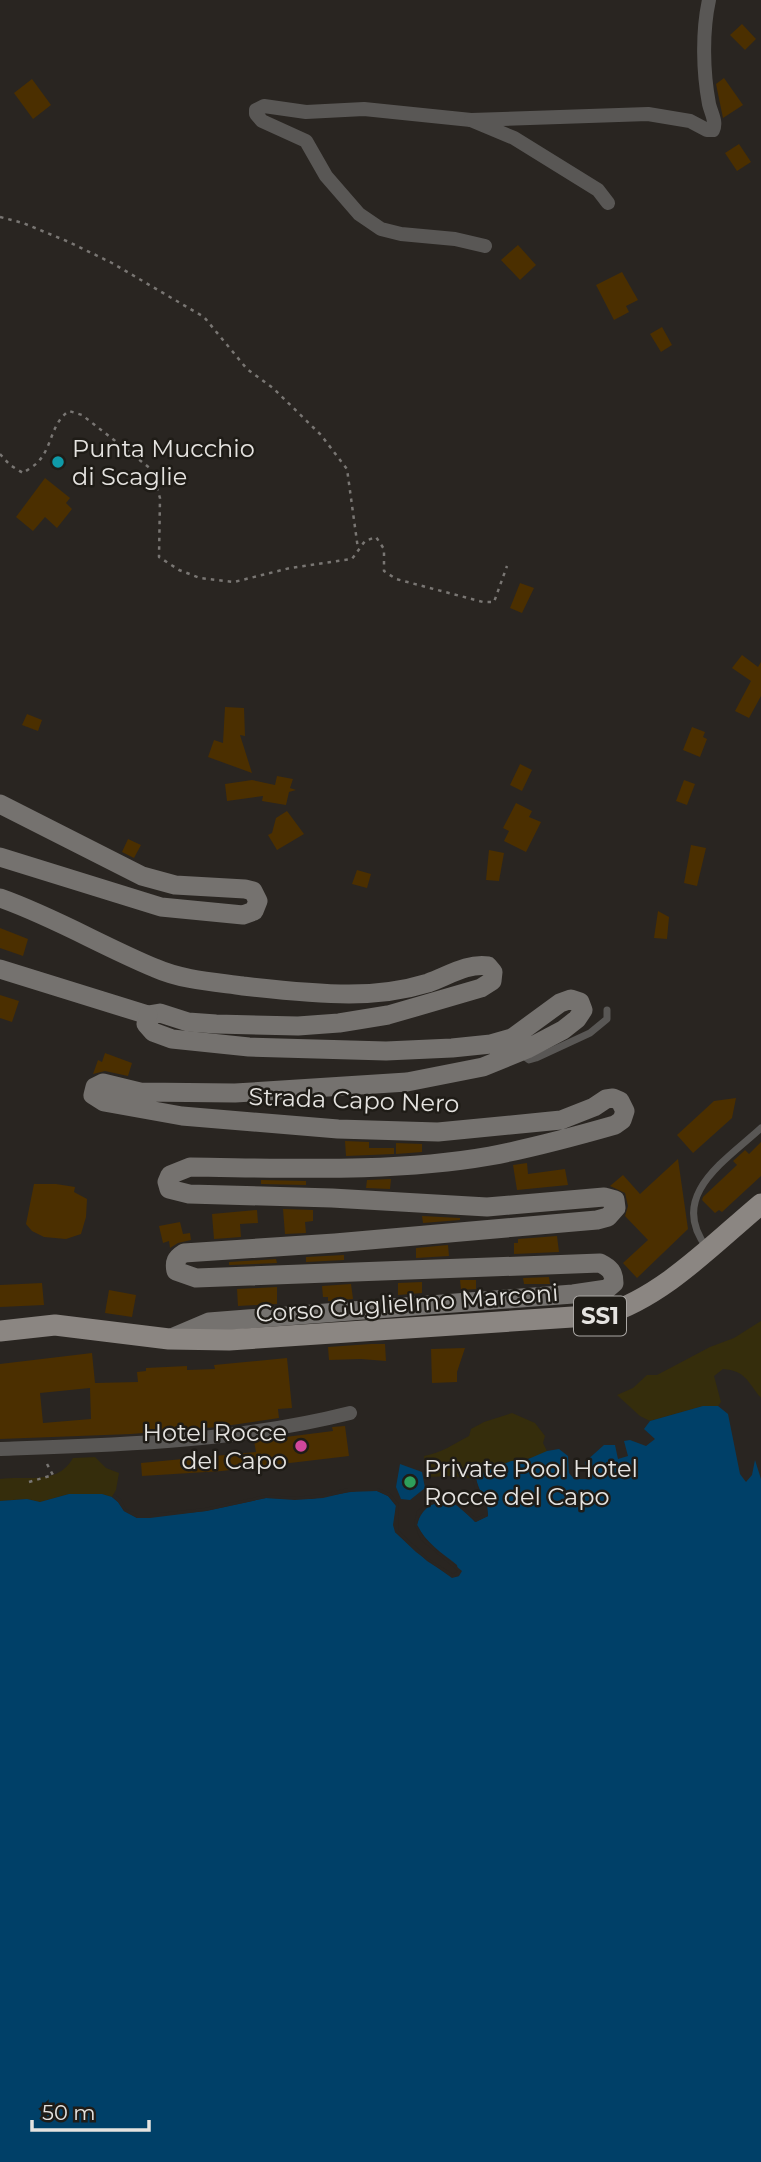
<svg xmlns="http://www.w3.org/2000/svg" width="761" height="2162" font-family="Montserrat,sans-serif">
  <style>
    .sand { fill: #352d0c }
    .water { fill: #004068 }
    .pier { fill: #292521 }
    .building { fill: #4b2f00; fill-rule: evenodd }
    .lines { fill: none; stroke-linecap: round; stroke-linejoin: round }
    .path { stroke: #797673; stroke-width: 2.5; stroke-dasharray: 3.5 5; stroke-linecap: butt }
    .lane { stroke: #595755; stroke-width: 7 }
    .street { stroke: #595755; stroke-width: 14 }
    .secondary { stroke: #75726f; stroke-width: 19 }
    .primary { stroke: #8b8682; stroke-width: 21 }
    .culture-dot { fill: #0f9aa8; stroke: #1f1c17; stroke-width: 2.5 }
    .hotel-dot { fill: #d1479c; stroke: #1f1c17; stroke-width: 2.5 }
    .leisure-dot { fill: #2e9e5b; stroke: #1f1c17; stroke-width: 2.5 }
    .labels { text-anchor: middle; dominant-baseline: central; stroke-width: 5; stroke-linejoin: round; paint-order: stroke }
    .shield { fill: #1f1c17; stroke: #aaa7a4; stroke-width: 2 }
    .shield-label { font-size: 23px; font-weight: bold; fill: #e5e3e0 }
    .poi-label { font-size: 24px; fill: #e5e3e0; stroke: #1f1c17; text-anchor: start }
    .street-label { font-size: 24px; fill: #e5e3e0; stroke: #1f1c17 }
  </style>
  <rect width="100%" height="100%" fill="#292521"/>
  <g class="sand">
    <path d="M761,1321V1398C747,1381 746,1371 723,1369L714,1376L721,1402L718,1406H703L650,1421L640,1416L617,1395L633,1388L647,1375H657L710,1347L734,1338Z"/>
    <path d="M512,1413L535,1423L545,1436L543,1443L547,1451L536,1457L511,1461L495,1467L476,1479L453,1476L426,1477L424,1456C441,1453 454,1444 469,1436L471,1429L484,1422Z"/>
    <path d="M95,1457L106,1468L119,1473L116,1490L112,1497L102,1494H69L40,1502L27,1499L0,1501V1479C27,1475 57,1486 73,1458Z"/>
  </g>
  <g class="water">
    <path d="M703,1406H718L728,1414L740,1474L746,1482L752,1475L755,1460L761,1479V2162H0V1501L27,1499L40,1502L69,1494H102L112,1497L118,1502L124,1511L137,1518L206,1511L266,1498L311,1499L362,1490L377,1491L388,1496L396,1506L395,1532L427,1561L452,1577L459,1576L457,1565C441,1552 427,1544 417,1525C421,1509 435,1497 452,1503C461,1506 469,1516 475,1522L488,1516C487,1502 480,1493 476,1479L484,1472L511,1461L526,1460L547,1451L559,1449L568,1456L569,1473L574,1479H588L585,1462L604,1445H615L618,1459L628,1456L624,1441L630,1440L646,1446L655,1439L644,1429L650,1421Z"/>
    <polygon points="400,1464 422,1472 425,1488 410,1500 401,1499 396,1487"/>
  </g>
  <polygon class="pier" points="472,1478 476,1479 479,1491 487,1502 488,1516 476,1522 454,1503 442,1501 429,1506 420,1514 417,1525 424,1537 435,1549 462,1571 459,1576 452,1578 416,1552 395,1532 393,1525 396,1505 388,1496 377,1491 348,1492 323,1498 295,1500 266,1498 206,1511 150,1518 137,1518 124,1511 118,1502 112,1497 114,1494 121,1499 126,1509 138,1514 150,1514 205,1508 266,1495 295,1497 323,1494 348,1488 377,1488 390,1493 399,1504 398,1530 429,1559 453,1574 458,1571 421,1540 414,1524 417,1511 428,1503 441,1498 456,1500 476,1518 484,1514 484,1504 476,1492"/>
  <g class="building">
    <polygon points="742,24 756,39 745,50 730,35"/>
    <polygon points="724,78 743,105 723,118 716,84"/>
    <polygon points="32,79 51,105 33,119 14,93"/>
    <polygon points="739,144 751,162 737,171 725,153"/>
    <polygon points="518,245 536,265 520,280 501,260"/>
    <polygon points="622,272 638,300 626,306 629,312 614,320 596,285"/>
    <polygon points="662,327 672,345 661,352 650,334"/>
    <polygon points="45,478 70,498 66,503 72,509 57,528 45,517 33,531 16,517"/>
    <polygon points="520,583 534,588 522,613 510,608"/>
    <polygon points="742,655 758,667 761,662 761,696 749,718 735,711 751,681 732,668"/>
    <polygon points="225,707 244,708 245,736 240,735 252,773 208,757 214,740 223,743"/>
    <polygon points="27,714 42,720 38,731 22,725"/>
    <polygon points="692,727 705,732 703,737 707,739 700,757 683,750"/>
    <polygon points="520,764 532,770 522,791 510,785"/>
    <polygon points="277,776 293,779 290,788 296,790 289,792 286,805 262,801 263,796 227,801 225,784 252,780 275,785"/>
    <polygon points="684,780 695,784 687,805 676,801"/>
    <polygon points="516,803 532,811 529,817 541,822 526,852 504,841 509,831 503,828"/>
    <polygon points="287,811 304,834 277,850 268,835 272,833 276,818"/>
    <polygon points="128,839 141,845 134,858 122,852"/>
    <polygon points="691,845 706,848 697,886 684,883"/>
    <polygon points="489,850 504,853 499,881 486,880"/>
    <polygon points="357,870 371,874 367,888 352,884"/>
    <polygon points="658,911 669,917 667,939 654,938"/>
    <polygon points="0,928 28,939 23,956 0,948"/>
    <polygon points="0,995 19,1001 12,1022 0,1018"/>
    <polygon points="105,1053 132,1063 128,1076 105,1071 93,1074 98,1060 102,1062"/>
    <polygon points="736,1098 732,1118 693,1153 677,1135 714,1101"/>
    <polygon points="345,1141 369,1142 369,1148 394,1148 394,1154 346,1156"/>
    <polygon points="761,1142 761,1176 722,1212 719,1210 715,1213 702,1200 703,1197 737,1165 733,1161 743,1152 745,1150 749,1154"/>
    <polygon points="396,1143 422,1144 422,1152 396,1154"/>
    <polygon points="678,1159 688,1229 637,1278 623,1263 648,1240 625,1216 628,1206 625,1193 610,1186 623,1175 640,1194"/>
    <polygon points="527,1163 528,1174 565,1169 568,1185 517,1190 513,1165"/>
    <polygon points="391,1179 390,1189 366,1188 367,1180"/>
    <polygon points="261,1180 306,1181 306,1185 261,1184"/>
    <polygon points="34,1184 56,1184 75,1187 74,1192 87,1199 86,1217 81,1234 66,1239 44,1237 32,1231 26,1224"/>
    <polygon points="283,1209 313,1210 313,1221 305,1222 306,1233 285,1234"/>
    <polygon points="257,1210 258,1223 240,1224 241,1237 214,1239 212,1214"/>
    <polygon points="422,1216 460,1218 460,1220 423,1223"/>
    <polygon points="180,1222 183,1234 190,1233 191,1240 178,1243 170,1248 169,1241 163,1243 159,1226"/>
    <polygon points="557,1236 559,1252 514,1254 514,1243 518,1243 518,1239"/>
    <polygon points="448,1245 449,1256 416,1258 416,1248"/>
    <polygon points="344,1255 344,1260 306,1262 306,1257"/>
    <polygon points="276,1259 277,1263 229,1265 229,1262"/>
    <polygon points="549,1277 550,1284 524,1284 523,1278"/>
    <polygon points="460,1280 476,1280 476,1289 461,1290"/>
    <polygon points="422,1282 422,1293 398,1295 398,1283"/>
    <polygon points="42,1283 44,1305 0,1307 0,1285"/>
    <polygon points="351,1284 353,1299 328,1301 328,1297 323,1297 322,1286"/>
    <polygon points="277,1287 277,1304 238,1306 237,1289"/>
    <polygon points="109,1290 136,1295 132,1317 105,1313"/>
    <polygon points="371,1344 385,1344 386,1361 361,1359 329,1360 328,1347"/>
    <polygon points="465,1348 457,1372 457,1382 432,1383 431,1349"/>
    <path d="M92,1353L95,1383L138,1382L137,1372L146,1371V1368L187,1366V1370L215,1369L214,1365L287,1358L292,1408L278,1409L279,1418L218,1427L131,1434L0,1439V1364ZM90,1388L91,1419L43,1423L40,1393Z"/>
    <polygon points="345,1426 349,1456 222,1471 142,1476 141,1463 256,1452 254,1441 333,1431 332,1427"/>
  </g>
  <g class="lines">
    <g class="path">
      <polyline points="0,217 23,223 69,242 112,263 204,317 247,369 273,388 321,435 347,469 358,549"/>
      <path d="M0,454L10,465L23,473C27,470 33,467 37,463C53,447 50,424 69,411L82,415L151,469L160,498L159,557L179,570L200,578L234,582L290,568L352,559L365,541L376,537L384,549V571L396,579L483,602H494L507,566"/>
      <polyline points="29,1482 53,1475 47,1464 49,1462"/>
    </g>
    <g class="lane">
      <polyline points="522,1055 529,1060 536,1058 590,1033 607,1019 607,1010"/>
      <path d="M707,1248C667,1196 725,1161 761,1128"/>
    </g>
    <g class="street">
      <polyline points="471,120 364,109 306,112 264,106 256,110 256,114 262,121 306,141 326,176 359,214 381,229 401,234 455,239 485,246"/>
      <path d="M608,203L598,190L514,138L471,120L648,114L690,121L707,130H713C717,122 711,113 709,104C703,72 702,32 709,0"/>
      <path d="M0,1449C117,1445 235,1442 350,1413"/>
    </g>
    <g class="secondary">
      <polyline points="0,804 142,876 175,885 245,889 253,891 258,901 254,911 243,915 161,907 0,857"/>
      <path d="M0,898C54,917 102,946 155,968C182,980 214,982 243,986C278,990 314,994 349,994C376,994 402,991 428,983C448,976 467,963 488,966L493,972L492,981L481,988L388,1015L339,1023L298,1026L216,1024L188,1022L160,1013L148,1015L0,969"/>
      <path d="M148,1015L146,1024L153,1032L172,1039L249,1047L386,1051L452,1048L491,1044L512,1038L560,1003L571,999L580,1002L583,1010L577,1019L563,1030L527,1049L483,1067L407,1082L235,1093L140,1092L103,1083L95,1087L93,1095L104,1102L182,1116L338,1129L438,1132L561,1120L594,1107L606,1099L613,1098L620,1101L625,1111L622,1120L615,1125C573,1137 532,1148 490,1156C394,1173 287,1168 190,1167L170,1175L167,1182L169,1189L189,1194L332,1198L487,1207L604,1197L615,1200L616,1208L608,1217L597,1220L335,1243L184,1253C176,1258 174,1262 176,1271L196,1278L600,1263C610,1268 614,1272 614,1283L607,1289L573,1294L209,1322L169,1339"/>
    </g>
    <path class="primary" d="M0,1331L55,1325L169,1339L229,1340L603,1315C663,1297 713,1244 761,1204"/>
  </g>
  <circle class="culture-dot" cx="58" cy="462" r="7"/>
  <circle class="hotel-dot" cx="301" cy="1446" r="7"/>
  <circle class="leisure-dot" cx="410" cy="1482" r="7"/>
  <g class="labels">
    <rect class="shield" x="574" y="1296.5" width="52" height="39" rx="5"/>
    <g class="shield-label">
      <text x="600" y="1316">SS1</text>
    </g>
    <g class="poi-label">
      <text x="72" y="448">Punta Mucchio<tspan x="72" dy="28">di Scaglie</tspan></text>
      <text x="287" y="1432" text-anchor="end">Hotel Rocce<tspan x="287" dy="28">del Capo</tspan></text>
      <text x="424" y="1468">Private Pool Hotel<tspan x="424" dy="28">Rocce del Capo</tspan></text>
    </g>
    <g class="street-label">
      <text transform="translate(354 1100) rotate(2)">Strada Capo Nero</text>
      <text transform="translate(407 1303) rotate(-4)">Corso Guglielmo Marconi</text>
    </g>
  </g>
  <path d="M32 2120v10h117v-10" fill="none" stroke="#e5e3e0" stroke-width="3.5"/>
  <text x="42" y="2120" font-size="21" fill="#e5e3e0" stroke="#1f1c17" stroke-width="5" paint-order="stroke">50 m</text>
</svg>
